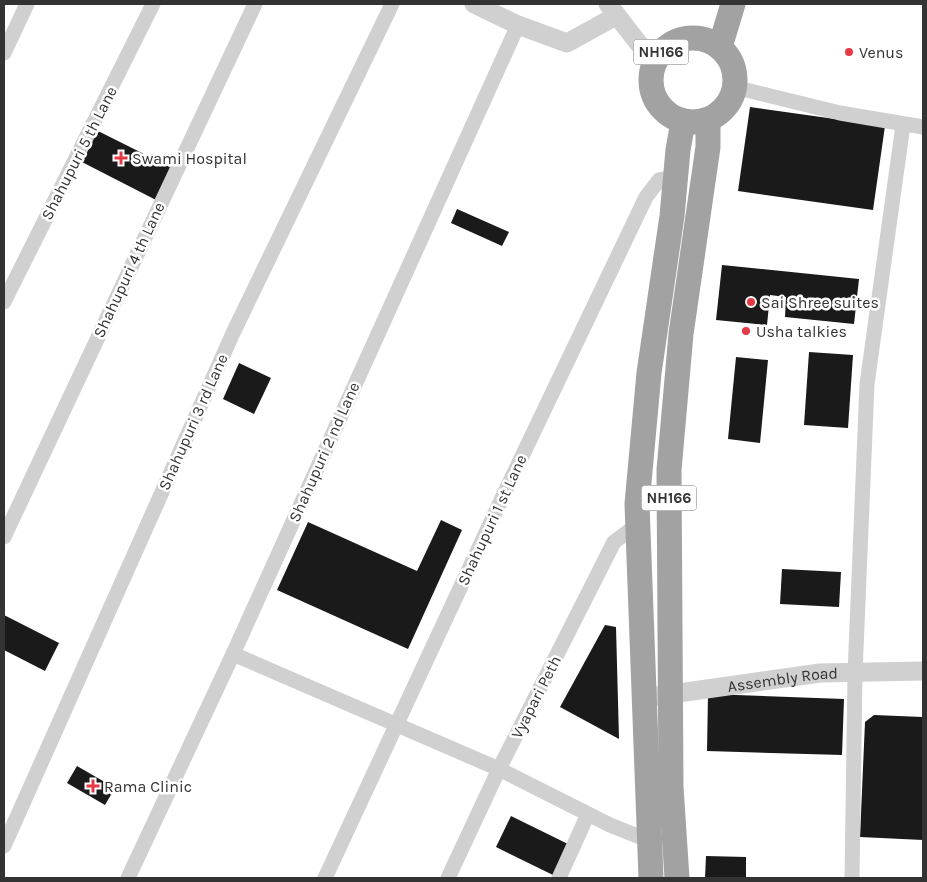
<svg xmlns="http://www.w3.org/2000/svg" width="927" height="882" font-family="Karla,sans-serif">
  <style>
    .building { fill: #1a1a1a }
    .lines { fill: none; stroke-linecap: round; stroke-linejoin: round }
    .minor { stroke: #d0d0d0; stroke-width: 15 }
    .tertiary { stroke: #d0d0d0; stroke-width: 19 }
    .trunk { stroke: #a2a2a2; stroke-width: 25 }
    .poi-dot { fill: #e63946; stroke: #fff; stroke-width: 2 }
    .labels { text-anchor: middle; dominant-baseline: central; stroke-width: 5; stroke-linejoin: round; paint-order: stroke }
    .shield { fill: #fff; stroke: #707070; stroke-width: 1 }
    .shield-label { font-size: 15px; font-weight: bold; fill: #333 }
    .poi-label { font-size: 16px; fill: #333; stroke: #fff; text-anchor: start }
    .street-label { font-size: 16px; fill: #333; stroke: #fff }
  </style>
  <rect width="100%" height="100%" fill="#fff"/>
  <g class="building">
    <polygon points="750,107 885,126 873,210 738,191"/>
    <polygon points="94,129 172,168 156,200 78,160"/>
    <polygon points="457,209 509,232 502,246 451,223"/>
    <polygon points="722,265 859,279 854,324 785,317 786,297 770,295 767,325 716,320"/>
    <polygon points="809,352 853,355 848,428 804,425"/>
    <polygon points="736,357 768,360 760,443 728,439"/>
    <polygon points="239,363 271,378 254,414 223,399"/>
    <polygon points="441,520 462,530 408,649 277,590 308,522 417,571"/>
    <polygon points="782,569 841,572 839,607 780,604"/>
    <polygon points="4,615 59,643 45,671 4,650"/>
    <polygon points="605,625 616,627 619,739 560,707"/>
    <polygon points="708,694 844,699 842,755 707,751"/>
    <polygon points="874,715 923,717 923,840 860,837 865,722"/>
    <polygon points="77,766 115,788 105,805 67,783"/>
    <polygon points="511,816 570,845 555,876 496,847"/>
    <polygon points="706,856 746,857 746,878 705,878"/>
  </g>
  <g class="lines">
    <g class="minor">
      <polyline points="4,53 27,4"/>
      <polyline points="734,87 840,113 923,127"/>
      <polyline points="4,302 153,4"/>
      <polyline points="4,537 255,4"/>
      <polyline points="233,654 499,769 610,825 650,841"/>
      <polyline points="4,846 233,333 392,4"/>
      <polyline points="128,878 233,654 518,25"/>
      <polyline points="325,878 503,496 646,197 659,180 676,177"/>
      <polyline points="448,878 499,769 614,542 637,525"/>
      <polyline points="559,878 588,814"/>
      <polyline points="852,878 855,674 867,384 903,125"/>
    </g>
    <g class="tertiary">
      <polyline points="474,4 518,25 567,43 616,16"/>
      <polyline points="608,4 639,44 656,59"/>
      <path id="s1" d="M643,698L820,673L923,671"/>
    </g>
    <g class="trunk">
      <circle cx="693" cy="80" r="42"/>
      <polyline points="720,47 733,4"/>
      <polyline points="651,878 637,504 649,373 672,216 678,150 683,122"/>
      <polyline points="677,878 671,787 669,470 681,334 708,147 708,121"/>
    </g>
  </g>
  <g class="poi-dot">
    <circle cx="849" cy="52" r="5"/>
    <path d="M118.5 150.5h5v5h5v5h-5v5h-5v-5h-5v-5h5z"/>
    <circle cx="751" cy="302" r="5"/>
    <circle cx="746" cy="331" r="5"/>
    <path d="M90.5 778.5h5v5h5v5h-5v5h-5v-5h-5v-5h5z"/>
  </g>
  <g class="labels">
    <g class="shield">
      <rect x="633.5" y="39.5" width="55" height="25" rx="4"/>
      <rect x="641.5" y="485.5" width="55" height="25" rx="4"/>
    </g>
    <g class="shield-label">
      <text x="661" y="52">NH166</text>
      <text x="669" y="498">NH166</text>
    </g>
    <g class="poi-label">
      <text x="859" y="52">Venus</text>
      <text x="132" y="158">Swami Hospital</text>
      <text x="761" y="302">Sai Shree suites</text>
      <text x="756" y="331">Usha talkies</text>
      <text x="104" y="786">Rama Clinic</text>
    </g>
    <g class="street-label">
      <text transform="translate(79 153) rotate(-63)">Shahupuri 5 th Lane</text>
      <text transform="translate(129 270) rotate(-65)">Shahupuri 4 th Lane</text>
      <text transform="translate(193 422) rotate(-66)">Shahupuri 3 rd Lane</text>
      <text transform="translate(324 452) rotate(-66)">Shahupuri 2 nd Lane</text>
      <text transform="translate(492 520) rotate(-65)">Shahupuri 1 st Lane</text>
      <text stroke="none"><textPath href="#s1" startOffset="141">Assembly Road</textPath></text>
      <text transform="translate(536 697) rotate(-63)">Vyapari Peth</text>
    </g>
  </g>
  <rect width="927" height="882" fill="none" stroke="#333333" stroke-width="10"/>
</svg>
